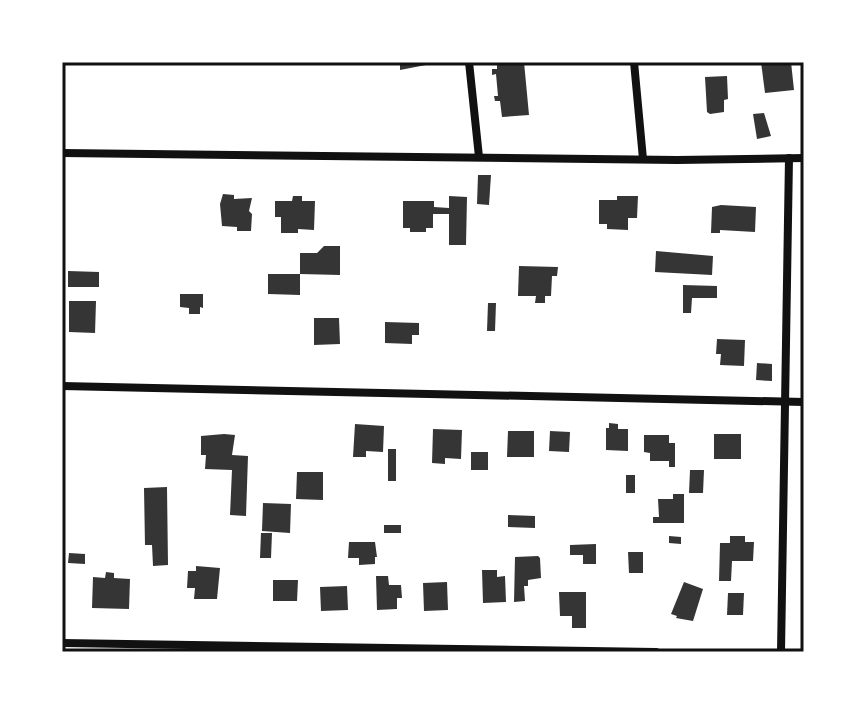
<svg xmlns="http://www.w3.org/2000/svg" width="866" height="714" font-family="Bitter,serif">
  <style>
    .building { fill: #353535 }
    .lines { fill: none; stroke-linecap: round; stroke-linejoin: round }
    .minor { stroke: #111; stroke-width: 8 }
    .neatline { fill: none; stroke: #111; stroke-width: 3 }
  </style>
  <rect width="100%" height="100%" fill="#fff"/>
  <g class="building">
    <polygon points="400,62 431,62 431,64 400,70"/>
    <polygon points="497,62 524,62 529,115 502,117 500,101 495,101 494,96 498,96 496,74 492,75 492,69 497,69"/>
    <polygon points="761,62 791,62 794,90 765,93"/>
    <polygon points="727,76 728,99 724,100 724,112 710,114 707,112 705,77"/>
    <polygon points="764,113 771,136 757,139 753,114"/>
    <polygon points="478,175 491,175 489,205 477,204"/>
    <polygon points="223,194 234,195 234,199 252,198 249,211 252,214 251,231 237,231 237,227 222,226 220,204"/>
    <polygon points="293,196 302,196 302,201 315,201 314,230 298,229 298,233 281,233 281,217 275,217 275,201 292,201"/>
    <polygon points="449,196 467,197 466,245 449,245 449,214 433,214 433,228 426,228 426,232 410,232 410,228 403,228 403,201 434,201 434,207 449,208"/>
    <polygon points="617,196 638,196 637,218 628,218 628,230 607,229 607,224 599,224 599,200 617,200"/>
    <polygon points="721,205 756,207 755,232 720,230 720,233 711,233 712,207"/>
    <polygon points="324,246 340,246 340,275 300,274 300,295 268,294 268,274 300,274 300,253 317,253"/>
    <polygon points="656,251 713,256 712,275 655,272"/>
    <polygon points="519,266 558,267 557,276 552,276 551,296 545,296 545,303 535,303 536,296 518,296"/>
    <polygon points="68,271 99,272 99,287 68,287"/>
    <polygon points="683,285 717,286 717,298 692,298 691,313 683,313"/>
    <polygon points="180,294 203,294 203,308 200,307 200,314 189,314 189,308 180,307"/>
    <polygon points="69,301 96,301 95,333 69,332"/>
    <polygon points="488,303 496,303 495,331 487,331"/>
    <polygon points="314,318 339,318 340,344 314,345"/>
    <polygon points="385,322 419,323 419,335 412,335 412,344 385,343"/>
    <polygon points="717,339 745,340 744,366 720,365 721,354 716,354"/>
    <polygon points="757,363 772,364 772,381 756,380"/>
    <polygon points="609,423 618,424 618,429 628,429 628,451 606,450 606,428 609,428"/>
    <polygon points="355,424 384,426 383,452 366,451 366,457 353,457"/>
    <polygon points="433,429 462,430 461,459 445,458 445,464 432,463"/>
    <polygon points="508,431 534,431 534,457 507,457"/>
    <polygon points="550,431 570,432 569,452 549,451"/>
    <polygon points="224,434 235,435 232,455 248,456 246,516 230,515 232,470 205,469 206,455 201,455 201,436"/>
    <rect x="714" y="434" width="27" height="25"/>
    <polygon points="644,435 669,435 669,443 675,443 675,467 669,467 669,461 650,461 650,453 644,452"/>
    <rect x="388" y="449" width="8" height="32"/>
    <rect x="471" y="452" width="17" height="18"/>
    <polygon points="690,470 704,470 703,493 689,493"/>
    <polygon points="297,472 323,472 323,500 296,499"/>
    <rect x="626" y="475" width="9" height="18"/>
    <polygon points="167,487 168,565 153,566 152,545 145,545 144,488"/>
    <polygon points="673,494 684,494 684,523 653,523 653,517 659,517 658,499 673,499"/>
    <polygon points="263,503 291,504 290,533 262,531"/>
    <polygon points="508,515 535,516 535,528 508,527"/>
    <rect x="384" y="525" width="17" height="8"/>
    <polygon points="261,533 272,533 271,558 260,558"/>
    <polygon points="669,536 681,537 681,544 669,543"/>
    <polygon points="730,536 745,536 745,542 754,542 753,561 732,561 731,581 719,581 720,543 730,543"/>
    <polygon points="349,542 375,542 377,557 375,557 375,564 359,565 359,558 348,558"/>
    <polygon points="596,544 596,564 583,564 583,555 570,555 570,545"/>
    <polygon points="628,552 643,552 643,573 629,573"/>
    <polygon points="69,553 85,554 85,564 68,563"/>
    <polygon points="538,556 540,558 541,578 528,580 528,586 524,586 525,601 514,602 515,557"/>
    <polygon points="196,566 220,568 217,599 194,599 195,588 187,588 188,571 196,571"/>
    <polygon points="482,570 497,570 497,577 505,576 506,602 483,603"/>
    <polygon points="106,572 114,573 114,578 130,579 129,609 92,608 93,577 105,578"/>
    <polygon points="376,576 388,576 389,585 401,585 402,598 397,598 397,609 377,610"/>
    <polygon points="273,580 298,580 297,601 273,601"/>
    <polygon points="447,582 448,610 424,611 423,583"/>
    <polygon points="684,582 703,589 693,621 676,618 677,616 671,614"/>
    <polygon points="347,586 348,610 321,611 320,587"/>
    <polygon points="559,592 586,592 586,628 572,628 572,616 560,616"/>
    <polygon points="728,593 744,593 743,615 727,615"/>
  </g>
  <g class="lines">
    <g class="minor">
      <polyline points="469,62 479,157"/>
      <polyline points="634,62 643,159"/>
      <polyline points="62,153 677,160 804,158"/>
      <polyline points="62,386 804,402"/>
      <polyline points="62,643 656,652"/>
      <polyline points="781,652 789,158"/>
    </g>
  </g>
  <rect width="866" height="714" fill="none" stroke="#ffffff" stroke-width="128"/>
  <rect x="64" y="64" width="738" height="586" class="neatline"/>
</svg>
